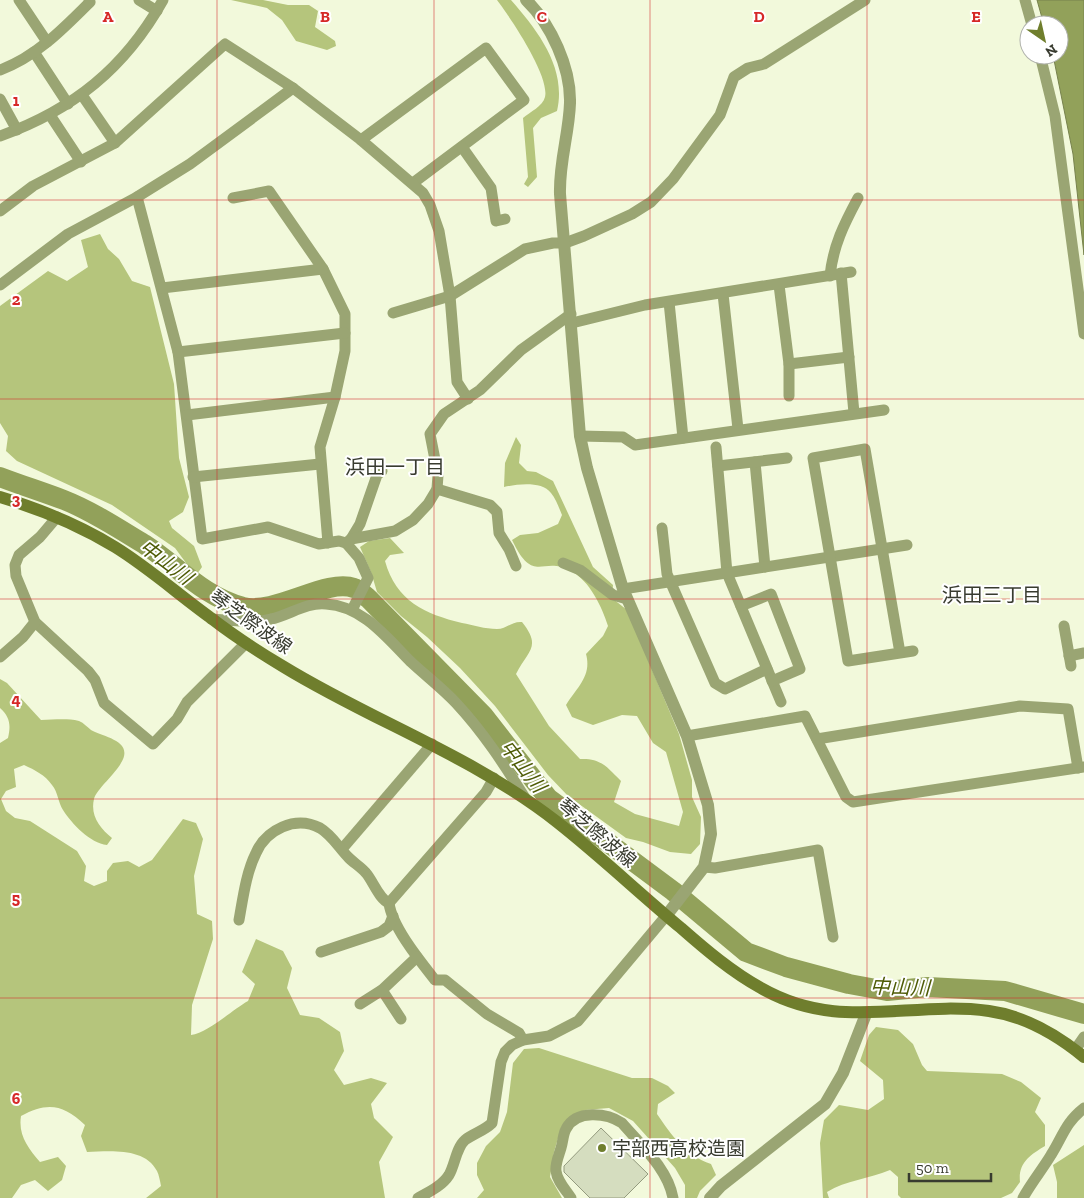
<svg xmlns="http://www.w3.org/2000/svg" width="1084" height="1198" font-family="'Zilla Slab','Noto Sans JP',serif">
  <style>
    .forest { fill: #b5c57c }
    .water { fill: #92a15a; stroke: #77824d }
    .lines { fill: none; stroke-linecap: round; stroke-linejoin: round }
    .river { stroke: #92a15a; stroke-width: 20 }
    .building { fill: #d5ddbf; stroke: #949b7f }
    .minor { stroke: #9aa573; stroke-width: 11 }
    .tertiary { stroke: #9aa573; stroke-width: 12 }
    .secondary { stroke: #6f7e2d; stroke-width: 12 }
    .grid { fill: none; stroke: #d62828; stroke-width: 1; stroke-opacity: 0.55 }
    .poi-dot { fill: #6f7e2d; stroke: #fff; stroke-width: 2 }
    .labels { text-anchor: middle; dominant-baseline: central; stroke-width: 4; stroke-linejoin: round; paint-order: stroke }
    .street-label { font-size: 19px; fill: #383b2f; stroke: #fff }
    .poi-label { font-size: 19px; fill: #383b2f; stroke: #fff; text-anchor: start }
    .neighbourhood-label { font-size: 20px; fill: #383b2f; stroke: #fff }
    .water-label { font-size: 20px; font-style: italic; fill: #4e5b06; stroke: #fff }
    .grid-label { font-size: 16px; text-anchor: middle; font-weight: bold; fill: #d62828; stroke: #fff; stroke-width: 4; stroke-linejoin: round; paint-order: stroke }
  </style>
  <rect width="100%" height="100%" fill="#f2f9db"/>
  <g class="forest">
    <polygon points="231,0 263,0 288,5 309,5 318,11 315,27 335,41 336,46 327,50 296,41 282,20 267,8"/>
    <path d="M497,0H511C538,31 567,68 557,111L541,118L533,128L537,177L528,187L524,184L528,177L523,118C530,112 543,106 545,97C550,76 510,17 497,0Z"/>
    <polygon points="100,234 108,249 119,259 132,281 150,287 174,384 179,458 189,497 183,512 169,521 172,528 194,546 202,567 197,574 192,571 175,548 112,505 17,461 6,451 8,436 0,423 0,306 48,271 67,281 88,267 81,240"/>
    <path d="M516,437L521,445L519,463L527,471L536,472L553,481L593,567L613,585L612,598L627,610L679,734L692,780V797L701,817L700,844L691,854L670,852L643,842L626,838L568,796L548,775L495,706L460,668L427,637L401,616L377,592L371,572L360,547L369,541L390,538L404,553L390,555L385,561C396,601 425,614 462,623C473,625 485,629 497,629C506,629 512,621 522,622C542,647 528,650 516,674L549,726L580,759C601,758 607,767 621,781L614,802L635,814L679,826L683,812L666,752L653,743L637,716L622,715L593,725L572,717L566,705C577,687 592,676 586,654L603,636L608,626C602,607 590,581 571,571C542,555 534,586 512,540L520,535L538,533L558,524L562,515C559,508 556,499 551,493C542,481 518,484 504,487L505,463Z"/>
    <path d="M0,679L7,683L41,720C53,720 66,718 79,721C84,723 87,727 91,730C102,737 135,740 121,763C116,773 96,790 94,799C90,816 100,828 112,838L107,845C90,843 72,824 63,810C58,802 58,792 52,785C45,775 35,770 24,765L14,769L16,787L6,791L1,799L6,811L15,818L30,821L77,851L86,866L84,881L94,886L107,881V871L113,863L128,861L139,867L152,860L183,819L196,823L203,839L194,876L197,914L212,921L213,939L192,1005L191,1035C208,1033 232,1010 248,1001L255,984L242,972L256,939L283,951L292,968L287,988L300,1015L319,1018L340,1032L344,1051L334,1070L344,1085L371,1078L387,1083L371,1104L374,1118L393,1137L379,1162L385,1198H146L161,1186C160,1181 159,1175 157,1171C145,1147 109,1151 87,1152L81,1136L85,1125C63,1104 47,1102 21,1116C18,1135 28,1148 40,1162L58,1157L66,1166L62,1180L48,1191L35,1180L21,1185L12,1198H0V743L8,738C11,725 10,717 0,708Z"/>
    <path d="M876,1027L898,1030L913,1044L922,1065L927,1071L1002,1074L1021,1082L1041,1098L1035,1112L1045,1125V1146C1030,1155 1018,1163 1020,1182L1012,1193L1001,1198H901L898,1195V1177L890,1170C869,1179 846,1180 827,1192L829,1198H823L820,1143L824,1120L839,1105L868,1110L884,1099L883,1080L860,1061L869,1035Z"/>
    <path d="M539,1048L632,1078H652L668,1086L675,1093L658,1104L657,1114C672,1136 685,1155 711,1164L716,1175L700,1191L697,1198H685V1185L675,1168L633,1121L609,1108L585,1110L561,1128L554,1152L550,1177L562,1198H477L484,1190L477,1175V1163L486,1146L500,1132L507,1112L513,1063L524,1049Z"/>
    <polygon points="1084,1145 1084,1198 1057,1198 1057,1182 1053,1165"/>
  </g>
  <polygon class="water" points="1037,0 1084,0 1084,255 1073,154 1053,55 1059,55 1059,25 1044,25"/>
  <g class="lines">
    <path class="river" d="M0,477C21,485 43,492 64,500C92,511 119,529 144,544C178,566 202,596 243,607C276,615 326,578 354,588C359,589 365,596 369,599L483,715L548,798L673,891L746,952L786,967L849,984L887,991L928,987L1005,991L1084,1014"/>
  </g>
  <polygon class="building" points="601,1128 648,1174 624,1198 590,1198 564,1172 564,1166"/>
  <g class="lines">
    <g class="minor">
      <polyline points="19,0 47,42"/>
      <polyline points="139,0 157,11"/>
      <polyline points="1025,0 1032,25"/>
      <polyline points="34,52 68,104"/>
      <polyline points="1040,55 1055,116 1084,334"/>
      <path d="M0,70C36,57 64,28 90,2L89,0"/>
      <polyline points="82,95 115,143"/>
      <polyline points="0,99 17,130"/>
      <polyline points="50,115 81,162"/>
      <path d="M0,136C73,110 125,68 163,0"/>
      <polyline points="361,140 486,48 524,100 413,183"/>
      <polyline points="462,147 491,188 496,221 505,219"/>
      <polyline points="137,197 178,352 202,539 268,527 319,544 339,541 346,543 359,558 368,578 352,610"/>
      <polyline points="233,198 269,191 323,269 345,314 345,351 335,397 320,447 328,543"/>
      <polyline points="0,211 33,186 115,143 225,44 293,88 361,140 423,193 430,205 439,231 450,296 457,382 468,399"/>
      <polyline points="841,273 854,413"/>
      <path d="M830,276C833,246 844,224 858,198"/>
      <polyline points="0,285 68,234 137,197 190,164 293,88"/>
      <polyline points="779,285 789,364 789,396"/>
      <polyline points="162,288 323,269"/>
      <polyline points="723,294 738,429"/>
      <polyline points="669,302 683,438"/>
      <polyline points="393,313 450,296 525,249 553,243 565,243 584,236 632,214 651,202 673,179 720,115 734,77 748,68 764,64 865,0"/>
      <polyline points="572,323 645,305 851,272"/>
      <polyline points="178,352 345,333"/>
      <polyline points="789,364 849,357"/>
      <polyline points="187,415 335,397"/>
      <polyline points="580,436 623,437 635,445 884,410"/>
      <polyline points="716,447 727,573 781,702"/>
      <polyline points="755,462 765,567"/>
      <polyline points="718,466 787,458"/>
      <polyline points="193,477 320,464"/>
      <polyline points="437,489 490,505 497,512 499,533 509,549 516,566"/>
      <polyline points="57,517 40,537 19,555 15,565 16,576 35,622 88,671 95,680 104,703 153,744 177,719 187,702 246,643"/>
      <polyline points="662,528 667,574 715,683 725,689 767,669"/>
      <polyline points="351,539 360,524 377,475 382,471"/>
      <polyline points="346,543 351,539 395,531 413,520 428,504 437,489 438,475 430,434 444,414 480,390 521,350 571,314"/>
      <polyline points="563,563 580,570 613,595 627,599"/>
      <polyline points="623,589 907,545"/>
      <polyline points="741,606 771,594 800,669 772,681"/>
      <path d="M211,619C231,620 252,624 271,619C290,615 306,602 326,604C363,606 387,638 411,662C426,676 442,688 456,703C483,732 504,764 525,798"/>
      <polyline points="1064,626 1071,666"/>
      <polyline points="900,653 865,449 813,458 848,661 913,651"/>
      <polyline points="1069,656 1084,653"/>
      <polyline points="0,657 23,637 35,622"/>
      <polyline points="687,736 805,716 846,797 853,802 1084,767"/>
      <polyline points="817,739 1020,706 1068,709 1078,768"/>
      <polyline points="342,849 432,744"/>
      <polyline points="704,867 715,868 818,850 833,937"/>
      <polyline points="389,903 486,792 494,778"/>
      <path d="M239,920C243,898 246,873 256,853C266,830 295,815 320,828C332,835 339,848 349,858C354,863 361,867 366,873C373,881 379,899 389,903C392,927 420,961 435,980H445L487,1014L519,1033L523,1040"/>
      <polyline points="321,952 381,932 389,926 393,916"/>
      <polyline points="382,990 401,1019"/>
      <polyline points="360,1004 382,990 417,957"/>
      <polyline points="1075,1050 1084,1037"/>
      <path d="M418,1198C429,1192 442,1186 449,1175C455,1165 456,1148 465,1140C474,1133 484,1131 492,1123L501,1062L505,1052L512,1045L523,1040L549,1036L578,1021L666,916"/>
      <path d="M571,1198C566,1190 557,1181 556,1171C555,1164 559,1155 561,1148C563,1142 563,1134 566,1129C576,1109 607,1113 622,1123C641,1145 668,1169 673,1198"/>
      <path d="M1023,1198C1031,1183 1042,1170 1051,1155C1063,1136 1065,1123 1084,1108"/>
    </g>
    <g class="tertiary">
      <path d="M526,0C551,24 571,68 570,103C569,134 559,162 560,194L580,436L587,468L623,589L687,736L708,805L711,834L704,867L666,916"/>
      <polyline points="710,1198 721,1186 825,1104 843,1073 866,1014"/>
    </g>
    <path class="secondary" d="M0,497C40,509 79,525 115,547C149,568 179,595 211,618C234,636 259,652 284,667C374,722 473,756 557,822C599,855 639,893 681,928C706,950 732,972 761,988C840,1033 908,1000 989,1011C1025,1016 1057,1035 1084,1057"/>
  </g>
  <path class="grid" d="M217,0V1198M434,0V1198M650,0V1198M867,0V1198M0,200H1084M0,399H1084M0,599H1084M0,799H1084M0,998H1084"/>
  <circle class="poi-dot" cx="602" cy="1148" r="5"/>
  <g class="labels">
    <g class="street-label">
      <text transform="translate(251 622) rotate(35)">琴芝際波線</text>
      <text transform="translate(597 833) rotate(40)">琴芝際波線</text>
    </g>
    <g class="poi-label">
      <text x="612" y="1148">宇部西高校造園</text>
    </g>
    <g class="neighbourhood-label">
      <text x="395" y="467">浜田一丁目</text>
      <text x="992" y="595">浜田三丁目</text>
    </g>
    <g class="water-label">
      <text transform="translate(166 562) rotate(37)">中山川</text>
      <text transform="translate(523 766) rotate(52)">中山川</text>
      <text transform="translate(900 987) rotate(2)">中山川</text>
    </g>
  </g>
  <g class="grid-label">
    <text x="108" y="22">A</text>
    <text x="325" y="22">B</text>
    <text x="542" y="22">C</text>
    <text x="759" y="22">D</text>
    <text x="976" y="22">E</text>
    <text x="16" y="106">1</text>
    <text x="16" y="305">2</text>
    <text x="16" y="505">3</text>
    <text x="16" y="705">4</text>
    <text x="16" y="904">5</text>
    <text x="16" y="1104">6</text>
  </g>
  <g transform="translate(1044 40) rotate(146)"><circle r="24" fill="#ffffff" stroke="#afb1ac"/>
  <path d="M0-4L9 19L0 12L-9 19Z" fill="#6f7e2d"/>
  <text y="-8" font-size="14" font-weight="bold" text-anchor="middle" fill="#383b2f">N</text>
  </g>
  <path d="M909 1173v8h82v-8" fill="none" stroke="#383b2f" stroke-width="2.5"/>
  <text x="916" y="1173" font-size="15" fill="#383b2f" stroke="#ffffff" stroke-width="4" paint-order="stroke">50 m</text>
</svg>
